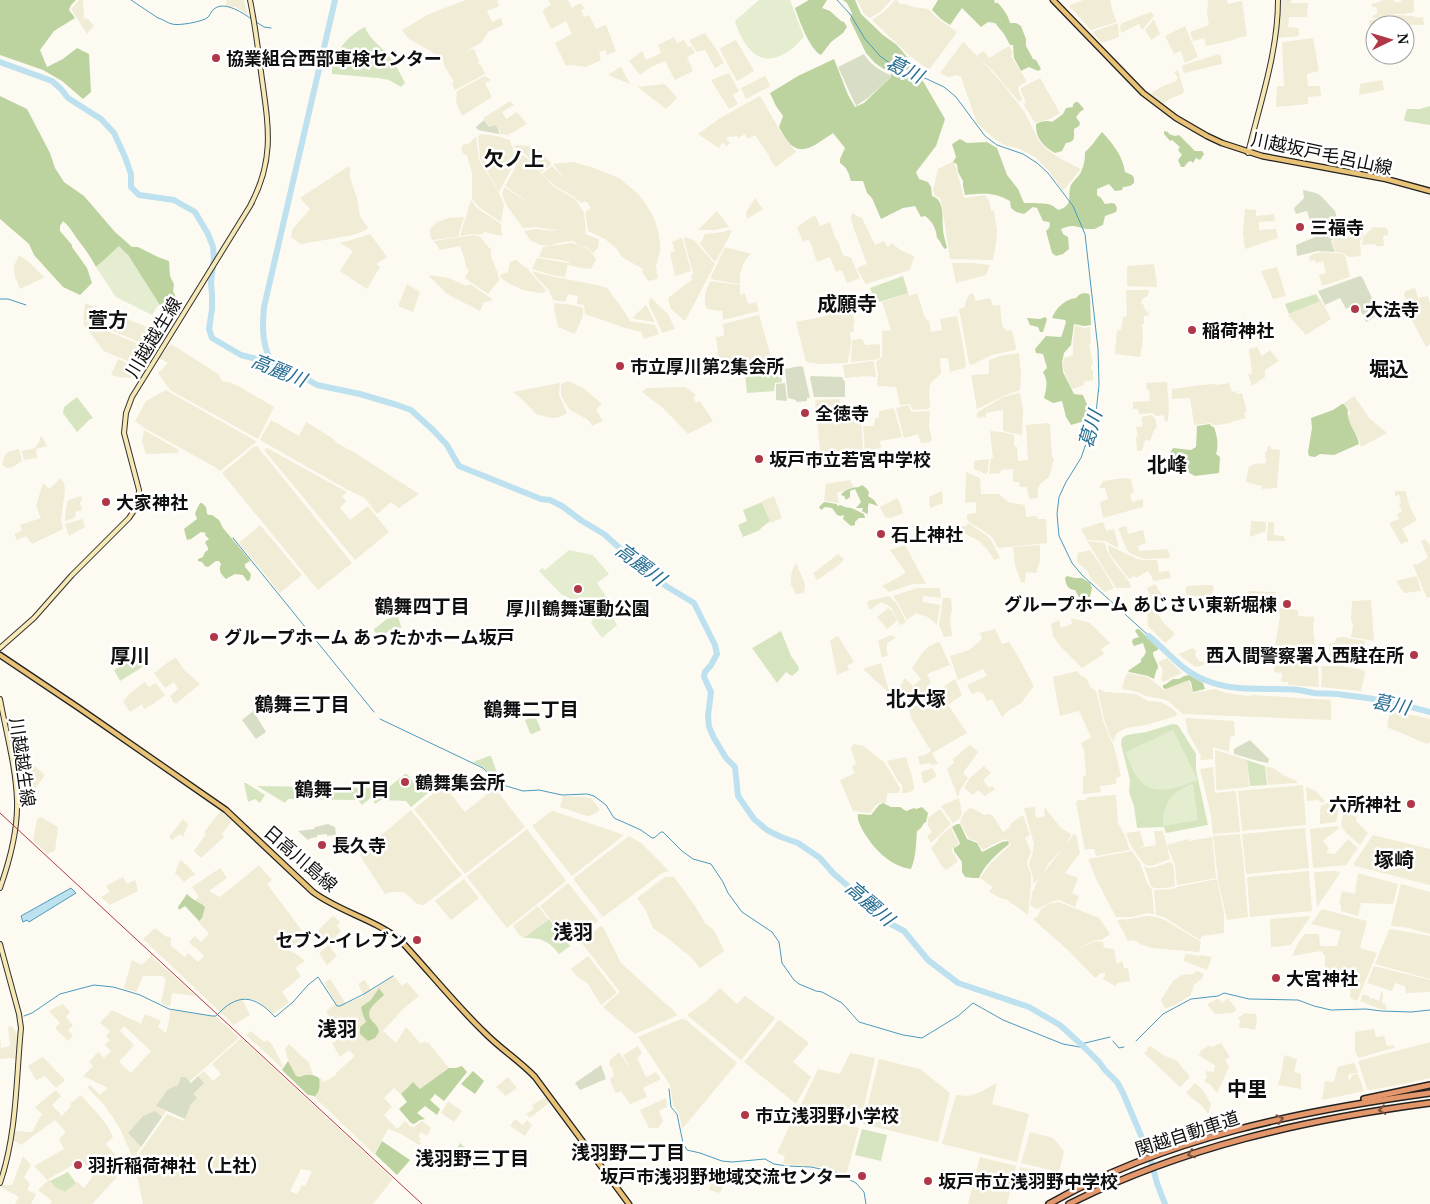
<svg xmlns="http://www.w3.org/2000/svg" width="1430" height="1204" font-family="'Noto Serif','Noto Sans JP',serif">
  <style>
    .farmland { fill: #f1ecd5; fill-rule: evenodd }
    .green { fill: #d6e5bf }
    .forest { fill: #bcd3a0 }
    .cemetery { fill: #d8dec5 }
    .pitch { fill: #e5edd0 }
    .water { fill: #bde1ef; stroke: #4c9abe }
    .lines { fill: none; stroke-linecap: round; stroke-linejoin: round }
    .stream { stroke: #4c9abe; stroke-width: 1 }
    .river { stroke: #bde1ef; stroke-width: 6 }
    .secondary-casing { stroke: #313131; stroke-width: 6 }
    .primary-casing { stroke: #202020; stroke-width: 7 }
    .highway-casing { stroke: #202020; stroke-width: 8 }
    .secondary { stroke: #f6e9b5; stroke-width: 4 }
    .primary { stroke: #e8c377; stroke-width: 4.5 }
    .highway { stroke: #e3976b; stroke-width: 5 }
    .rail { stroke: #af3747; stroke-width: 1 }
    .oneway { stroke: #79533d }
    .poi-dot { fill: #af3747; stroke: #fff; stroke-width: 2 }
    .labels { text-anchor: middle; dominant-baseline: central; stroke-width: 5; stroke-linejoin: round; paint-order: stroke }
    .poi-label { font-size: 18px; font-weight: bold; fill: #0f0f0f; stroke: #fff; text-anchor: start }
    .street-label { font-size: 18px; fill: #0f0f0f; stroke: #fff }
    .water-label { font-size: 19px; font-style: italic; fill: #266d92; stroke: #fff }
    .neighbourhood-label { font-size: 19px; font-weight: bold; fill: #0f0f0f; stroke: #fff }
    .quarter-label { font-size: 20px; font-weight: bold; fill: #0f0f0f; stroke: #fff }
  </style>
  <rect width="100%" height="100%" fill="#fdfaf2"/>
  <g class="farmland">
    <polygon points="79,0 83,0 84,18 88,19 94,26 87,34 71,9"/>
    <polygon points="226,0 244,0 248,16 236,7 226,7"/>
    <polygon points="466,0 497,0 499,6 487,11 492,22 501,18 503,25 488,32 481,43 468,50 468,51 474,49 479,62 477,63 481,65 485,74 455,90 452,84 454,82 444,65 444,62 432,52 409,39 402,30 429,14"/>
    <polygon points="548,0 568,0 572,8 580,3 585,8 581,10 584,17 589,15 596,29 606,25 616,51 607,55 605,50 599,52 601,60 586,67 570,65 566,66 555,43 572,34 566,21 551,29 543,12 544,9 551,5"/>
    <polygon points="857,0 891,0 880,12 870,18 864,14"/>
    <polygon points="895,0 897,0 900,4 905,4 913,7 928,9 937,18 957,32 929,70 910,56 872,20 885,11"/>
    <polygon points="1083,0 1110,0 1113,13 1117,22 1091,30 1069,6"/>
    <polygon points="1208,0 1227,0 1228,4 1242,1 1247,36 1237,38 1230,41 1206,46 1204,38 1193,41 1190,32 1209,25 1207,14"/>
    <polygon points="1280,0 1291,0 1291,3 1308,3 1307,17 1289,17 1288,27 1298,28 1299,30 1299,36 1278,38 1277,37"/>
    <polygon points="1384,0 1394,0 1394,2 1401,2 1401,0 1414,0 1414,11 1412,13 1406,13 1405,14 1395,14 1373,19 1373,15 1377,14 1377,9 1376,7 1372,7 1372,4"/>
    <polygon points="1151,12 1154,16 1142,30 1139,24 1121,33 1120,26 1122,23"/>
    <polygon points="1395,15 1412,16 1420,18 1423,17 1424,24 1422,25 1375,25 1370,27 1369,20 1375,20"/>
    <polygon points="1154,19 1160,34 1151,40 1145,30"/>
    <polygon points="1118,23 1119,37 1102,43 1092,32"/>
    <polygon points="1185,26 1198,57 1185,63 1181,51 1174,54 1165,36"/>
    <polygon points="705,33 717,50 724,63 715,68 705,50 697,52 689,40"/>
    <polygon points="674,37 677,43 684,40 688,47 691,46 695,53 687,57 693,71 675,80 665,61 651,67 640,75 629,61 642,51 646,60 661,53 658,45"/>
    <polygon points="1313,38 1319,71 1307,74 1308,86 1320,86 1321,96 1308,97 1308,104 1276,107 1277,86 1284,86 1282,42"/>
    <polygon points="735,40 736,40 754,71 737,81 720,50 721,48"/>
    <polygon points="963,42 980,59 977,55 981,53 984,51 989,58 1009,46 1013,53 1011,56 1026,80 1026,82 1019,86 1018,89 1022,99 1019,102 993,71 981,60 1003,84 1025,113 1039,141 1046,149 1061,159 1081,169 1063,191 1049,171 1035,157 1020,149 1004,145 993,138 977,123 961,77 957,75 948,77 940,73"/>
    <polygon points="1219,54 1221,56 1222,64 1184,73 1182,67 1183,65"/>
    <polygon points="620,67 621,67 630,84 608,75"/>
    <polygon points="1178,70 1184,91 1182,94 1169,99 1163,104 1150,94 1161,87 1176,81 1178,78 1174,72"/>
    <polygon points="729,73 739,91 733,95 738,104 729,109 711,80"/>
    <polygon points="485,76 491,80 485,83 492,97 462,116 456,102 457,91"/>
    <polygon points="765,76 770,85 769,87 746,99 741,88"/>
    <polygon points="1040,78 1060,113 1052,118 1035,123 1024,105 1026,102 1021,91 1021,88"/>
    <polygon points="1382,80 1384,90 1359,95 1360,84"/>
    <polygon points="665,84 677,98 666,109 638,87"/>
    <polygon points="760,96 782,134 796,152 776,167 769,158 770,157 755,135 748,139 745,134 738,138 737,136 728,137 726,139 730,143 727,146 722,143 719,148 698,134 720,118"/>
    <polygon points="510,101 514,105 502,112 506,119 517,112 527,124 508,135 499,134 500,131 496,125 489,127 483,118"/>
    <polygon points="481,134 497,136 510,140 513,149 515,162 499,192 480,159 478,136"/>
    <polygon points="475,137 476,137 479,160 499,193 504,205 501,222 480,208 472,199 472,173 467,156 466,154 464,155 461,149 463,145 470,143"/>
    <polygon points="517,145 534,147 542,153 551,163 551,165 541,172 526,155 516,148 514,146"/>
    <polygon points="516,151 528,159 553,186 575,199 578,203 584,213 586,233 585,234 599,239 598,248 593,253 588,248 578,245 573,241 558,243 550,246 541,245 531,241 524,231 537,229 553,231 559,229 553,230 537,227 523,228 507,206 502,194 504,187 537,208 505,186 515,168 517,160"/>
    <polygon points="954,161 964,198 985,195 990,203 991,211 994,211 997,231 996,243 993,260 950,259 942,205 940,198 934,195 933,190 938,169"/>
    <polygon points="573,162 594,168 619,178 638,194 645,203 653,216 658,230 660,244 660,251 656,266 658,278 651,281 648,280 642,272 643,269 622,257 617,249 605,239 588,231 585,212 591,208 586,201 581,203 573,196 555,186 542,174 552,166 565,179 553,164"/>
    <polygon points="349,166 350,168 350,178 357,198 360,216 368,228 364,231 353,235 301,244 291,237 292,230 310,209 300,198"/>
    <polygon points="755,198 763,209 747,219 746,212"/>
    <polygon points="471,200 477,208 501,224 502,236 485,232 480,235 472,234 460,236"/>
    <polygon points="1245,209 1256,210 1256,216 1274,214 1275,221 1259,222 1259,230 1276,229 1278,238 1245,249 1243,233"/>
    <polygon points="717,211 729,227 714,230 698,230"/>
    <polygon points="852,213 862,218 875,245 884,241 888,247 892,243 900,250 914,256 910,270 866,284 865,283 857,268 867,264 854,229 851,219"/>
    <polygon points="815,215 820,226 830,222 835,238 838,241 843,255 851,258 860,278 847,283 842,270 836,272 830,257 817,262 810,241 807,240 803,242 797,227"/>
    <polygon points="464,217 458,237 432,240 430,235 430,229 437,222 449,218"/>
    <polygon points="1341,227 1348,230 1364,232 1360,241 1361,256 1350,257 1347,256 1343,253 1336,252 1332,241 1341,231"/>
    <polygon points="1373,227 1386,228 1388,231 1388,235 1383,236 1384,246 1376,246 1375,244 1362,245 1363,237"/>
    <polygon points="730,230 732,231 716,261 713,260 700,244 705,234 723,232"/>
    <polygon points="370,234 387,257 376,264 380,267 367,289 340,271 353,251 340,243 358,238"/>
    <polygon points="474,235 480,237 491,250 491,256 498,274 499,280 488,294 465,278 469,270 466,267 464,257 460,246 440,250 434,241"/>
    <polygon points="685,237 694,240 715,264 685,321 671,309 668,298 693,279 691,278 693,273 684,240"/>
    <polygon points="682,238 691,271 675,276 670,253 675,251 672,242"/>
    <polygon points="572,243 588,249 592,253 596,259 591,269 587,268 586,269 568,265 569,262 561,260 539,257 543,247"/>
    <polygon points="725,247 751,254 746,259 742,267 740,274 740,283 738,284 711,279 711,277"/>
    <polygon points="1322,252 1343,254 1346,258 1350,277 1322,286 1319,275 1326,273 1323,261 1316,263 1315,260 1310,261 1309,257 1313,254"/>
    <polygon points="19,255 30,263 44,277 41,279 20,289 15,277 14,271 14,266"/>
    <polygon points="537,258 568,263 565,277 552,275 532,269"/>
    <polygon points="516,260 528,269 537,280 546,290 543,293 540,293 523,290 508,283 502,279 500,276 501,274 508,272 510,262"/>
    <polygon points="952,263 972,263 990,265 986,275 956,283"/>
    <polygon points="1154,264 1157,287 1127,286 1127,266"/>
    <polygon points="1277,267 1286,296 1273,299 1261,271"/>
    <polygon points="532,271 550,276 597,285 607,288 622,308 630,321 655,325 659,334 644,339 641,332 625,328 585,314 584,305 577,304 578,296 568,294 565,302 553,300 549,290 537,278"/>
    <polygon points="428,275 449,278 466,286 470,284 492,299 491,301 484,302 480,311 447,294"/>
    <polygon points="710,281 740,285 740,295 745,293 748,304 756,302 759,311 723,320 722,311 707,309 705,303 705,294"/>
    <polygon points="407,284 420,292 413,312 398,306"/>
    <polygon points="1415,288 1418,298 1428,296 1430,304 1430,344 1426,347 1413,322 1404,294 1406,291"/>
    <polygon points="1126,290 1149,290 1148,296 1142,299 1141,303 1141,304 1143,304 1146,312 1148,311 1149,315 1144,316 1144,324 1142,324 1143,339 1140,357 1115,354 1117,331 1121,330 1123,317 1127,316"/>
    <polygon points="853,293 856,310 853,311 854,315 853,316 855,323 853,323 854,331 850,333 851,343 848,362 847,363 821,364 806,362 796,322 825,316 823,303"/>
    <polygon points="908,293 909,296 917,293 924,315 927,320 929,321 931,332 942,330 940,319 957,316 962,339 966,365 964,368 950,372 948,358 940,358 941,374 935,379 930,384 929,393 930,406 928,409 913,410 910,404 900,405 896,387 877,386 878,374 876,362 882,357 882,331 891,330 882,302"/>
    <polygon points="973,293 976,301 990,298 993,306 1000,305 1002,325 1006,331 1011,330 1012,331 1016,348 1015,350 992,355 971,365 969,363 959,309 965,307 965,304 967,298 970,294"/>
    <polygon points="650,297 668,314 675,329 662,333 657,321 649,305"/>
    <polygon points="1321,300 1331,319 1306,335 1288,315"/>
    <polygon points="85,303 105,311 98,326 83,320"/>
    <polygon points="554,303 573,305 583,308 583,316 575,334 558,327 554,308"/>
    <polygon points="646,305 655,322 634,319 633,317 634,316"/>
    <polygon points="114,314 160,332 154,347 153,348 108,329"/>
    <polygon points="759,315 774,367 728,370 716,353 718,352 716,337 724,336 723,324"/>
    <polygon points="1245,319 1256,334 1247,337 1246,334 1243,334 1244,339 1230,341 1228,334 1238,332 1238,330 1242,328 1240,320"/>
    <polygon points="83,321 153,350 144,368 104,351 84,325"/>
    <polygon points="1075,325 1084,328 1090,327 1091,344 1089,344 1093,364 1091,365 1091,370 1093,370 1093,380 1083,382 1084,385 1072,389 1064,371 1063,363 1064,358 1072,356 1073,355 1073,341"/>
    <polygon points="861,339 866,345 880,344 880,358 873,360 851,362 852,340"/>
    <polygon points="171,344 218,374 222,381 232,383 238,386 274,407 258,439 170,390 158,373 168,363 159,358"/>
    <polygon points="1257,347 1262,356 1270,350 1279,361 1265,370 1265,377 1252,386 1248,374 1252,374 1249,349"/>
    <polygon points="1019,353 1021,374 1020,390 1003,396 977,409 971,375 989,374 989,360 1003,355"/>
    <polygon points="118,359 143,370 131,378 119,377 111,375"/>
    <polygon points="873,361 874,362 876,377 866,376 845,378 843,365"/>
    <polygon points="568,381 583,388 602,404 596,410 603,421 592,426 590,422 587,419 570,410 561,396 561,384"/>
    <polygon points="1167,382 1169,409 1168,420 1165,422 1164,415 1157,416 1152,413 1139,414 1138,409 1133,409 1133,402 1150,401 1149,390 1147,390 1146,383"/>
    <polygon points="560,383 559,395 567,413 560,417 551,418 536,414 524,401 513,392"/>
    <polygon points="1229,383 1232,392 1236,391 1237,394 1242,393 1247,412 1244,413 1246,418 1231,422 1231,423 1218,425 1212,425 1211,423 1194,425 1190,398 1172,399 1172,389 1201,385 1214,384 1218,385"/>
    <polygon points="685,387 690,390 696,395 693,398 696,403 700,401 713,421 688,434 663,408 642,392 646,388"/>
    <polygon points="166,390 254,440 256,442 220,471 215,467 146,429 135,421 146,401"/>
    <polygon points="1019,393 1020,393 1023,410 1022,435 1003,431 1003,410 986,413 986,417 977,418 977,413 981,410 1003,397"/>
    <polygon points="1354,396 1370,419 1387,433 1361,447 1359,439 1349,421 1348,416 1351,413 1344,403"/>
    <polygon points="840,399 841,416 859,416 861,418 863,451 837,451 837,462 821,461 815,401 816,400"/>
    <polygon points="908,405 912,412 930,411 929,427 932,440 930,442 921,443 918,434 904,438 896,408"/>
    <polygon points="893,408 895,412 902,437 880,441 881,448 865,451 863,426 874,426 875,418 879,418 879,411"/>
    <polygon points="1151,415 1155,418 1157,427 1154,430 1150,441 1145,440 1142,451 1137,451 1136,437 1138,436 1136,427 1143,426 1141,417"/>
    <polygon points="271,420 299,436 306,422 332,438 337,443 355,453 419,494 399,508 391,502 377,514 365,498 346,489 260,440"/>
    <polygon points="1048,423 1050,425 1052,456 1054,459 1049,477 1041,483 1038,488 1038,498 1029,499 1027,487 1020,487 1019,482 1013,482 1013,469 1001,470 1001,473 989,474 991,458 993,458 990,431 1002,432 1014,435 1014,446 1017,447 1018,461 1028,460 1026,425"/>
    <polygon points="144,430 179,450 177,453 146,454 142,441"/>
    <polygon points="40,436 43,438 47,446 36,449 37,458 24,460 22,451 35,448 40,440"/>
    <polygon points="255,446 256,447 257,446 352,563 318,590 222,473"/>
    <polygon points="1270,446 1271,449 1280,450 1277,488 1262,489 1262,486 1246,482 1249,466 1252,466 1253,464 1266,463 1265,452 1267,451 1267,447"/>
    <polygon points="267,448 347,492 342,496 346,501 340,508 350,520 368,506 389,532 355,560 264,450"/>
    <polygon points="19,449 22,461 13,467 7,468 2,465 4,457 8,452"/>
    <polygon points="989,459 988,471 986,474 974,469 974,461"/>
    <polygon points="966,472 980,478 981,494 999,494 1008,502 1025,505 1026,517 1036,516 1038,519 1046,519 1047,543 998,548 993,538 985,532 969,522 967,519 967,514 976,513 976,502 965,503"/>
    <polygon points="61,478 64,483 65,490 61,520 63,529 32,544 26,536 17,540 14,534 22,531 20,525 41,518 36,506 43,483 49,489"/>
    <polygon points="1124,478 1131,479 1134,493 1130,494 1132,502 1143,499 1143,507 1103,518 1100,502 1108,499 1105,488 1099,488 1103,481"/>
    <polygon points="850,480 854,487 837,493 839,503 824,501 826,484"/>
    <polygon points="942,491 943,503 930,508 929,497"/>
    <polygon points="1395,491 1405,491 1406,493 1410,508 1417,520 1402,529 1409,541 1401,544 1389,523 1399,519 1397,514 1402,512 1399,504 1401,503 1399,495 1395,496"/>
    <polygon points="81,496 82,501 80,502 82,510 75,512 76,516 74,518 65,521 66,509 68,500"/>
    <polygon points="774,496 782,518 771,523 762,501"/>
    <polygon points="897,498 900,503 903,513 891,518 885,517 880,507"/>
    <polygon points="83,519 85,527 69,536 65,524"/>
    <polygon points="1251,521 1266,522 1266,531 1250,537"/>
    <polygon points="1103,522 1106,531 1114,529 1118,544 1118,548 1105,541 1087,540 1081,529"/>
    <polygon points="1268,522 1274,522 1274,535 1284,536 1285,541 1267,541"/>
    <polygon points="968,523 987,536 991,540 1000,558 994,560 988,550 979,541 962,532 952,531 953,524 960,526 966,526"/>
    <polygon points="260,525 302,575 280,593 239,543"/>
    <polygon points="1126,526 1128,534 1143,530 1146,543 1138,546 1139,551 1168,549 1170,558 1145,559 1131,554 1127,550 1118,528"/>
    <polygon points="1425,539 1430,545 1430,597 1427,598 1413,565 1418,564 1428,558 1421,541"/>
    <polygon points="1087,541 1105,543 1107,551 1110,557 1130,583 1131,588 1116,588"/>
    <polygon points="905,545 926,584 913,584 889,592 882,586 906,573 890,550"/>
    <polygon points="1040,545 1040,561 1036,573 1026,572 1025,583 1021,582 1015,565 1013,547"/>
    <polygon points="1108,545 1137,559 1143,560 1157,560 1159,572 1169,571 1171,578 1154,581 1148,571 1136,578 1134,576 1129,579 1109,553"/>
    <polygon points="1090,550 1103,569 1114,588 1105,592 1091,579 1087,570 1079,564 1077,561 1078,553"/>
    <polygon points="838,554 844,559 839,565 817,580 813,573 819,569"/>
    <polygon points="796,563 805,584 804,593 796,594 791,585 791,576 793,568"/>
    <polygon points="1417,576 1421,591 1404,593 1396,581"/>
    <polygon points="1155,584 1163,597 1153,602 1147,588"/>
    <polygon points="1206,585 1212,585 1214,587 1212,595 1188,597 1185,589 1187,586"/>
    <polygon points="917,588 940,588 941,598 923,596 923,602 940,605 937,625 928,617 916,613 907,620 898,603 893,596"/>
    <polygon points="1248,591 1275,592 1277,612 1250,615"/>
    <polygon points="1146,595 1163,622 1175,634 1165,643 1148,626"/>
    <polygon points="889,596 897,604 903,615 906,622 903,624 900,625 891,607 881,602 870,610 867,603 868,601"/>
    <polygon points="943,598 951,598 952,610 950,619 952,636 944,637 939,625"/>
    <polygon points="1371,600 1374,641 1351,637 1353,626 1351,619 1352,601"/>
    <polygon points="888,608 893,612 897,621 887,629 877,617"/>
    <polygon points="1279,608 1296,610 1298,610 1298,616 1314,617 1313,631 1317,661 1274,652 1280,617"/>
    <polygon points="1071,618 1090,623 1110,643 1101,649 1104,654 1082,668 1062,648 1053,636 1051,624 1059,620 1061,628 1072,624"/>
    <polygon points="995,629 1002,644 1009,642 1016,653 1034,686 1021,703 1008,711 1002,717 992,699 987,701 983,693 980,693 979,691 972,694 967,685 987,676 983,669 958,680 950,656 969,650 982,639 980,633"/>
    <polygon points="891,635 896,638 887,643 887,647 886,648 888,655 882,658 878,641"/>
    <polygon points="838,636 854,662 847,666 849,670 837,675 830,640"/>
    <polygon points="1342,637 1365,641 1363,651 1354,651 1353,663 1330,661 1329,644 1335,643 1336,638"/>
    <polygon points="938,642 940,643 950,665 927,674 931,683 926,687 937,700 926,708 921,707 927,709 943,697 939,690 955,679 962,695 948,705 967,733 932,753 938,764 931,765 930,763 920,765 918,756 925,755 931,751 911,718 908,703 909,700 898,691 905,678 913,686 921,679 912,668 923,652 928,647"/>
    <polygon points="1193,648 1196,651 1195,655 1199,661 1204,662 1204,665 1195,667 1178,654"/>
    <polygon points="176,658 185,671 200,684 177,703 174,703 170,696 178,689 174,682 165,688 154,673 171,660"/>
    <polygon points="1167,658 1182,673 1163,682 1161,679 1163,670 1158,662"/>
    <polygon points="1290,660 1318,666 1319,687 1288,685 1288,682 1281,682 1282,673 1274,672 1274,665"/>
    <polygon points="881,663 889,691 888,692 863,669"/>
    <polygon points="1321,666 1341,666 1364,670 1365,673 1361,691 1321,687 1322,674"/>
    <polygon points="1077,671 1080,675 1086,678 1091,688 1095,690 1097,694 1103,721 1114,747 1121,776 1116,778 1116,784 1100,786 1101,792 1083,794 1083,776 1086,775 1084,750 1081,743 1091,737 1079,711 1060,716 1053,677"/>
    <polygon points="1127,673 1148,677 1164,690 1189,680 1193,693 1214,689 1226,693 1248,696 1253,695 1331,700 1331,720 1183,714 1168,701 1162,699 1145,696 1138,692 1122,689 1123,684"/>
    <polygon points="145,682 149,687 156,683 165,695 152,705 151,705 144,709 142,704 130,712 123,702 129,694"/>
    <polygon points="1099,689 1105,692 1136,694 1148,701 1161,702 1173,709 1177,713 1176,716 1146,725 1126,728 1117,733 1113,742 1104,720 1098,691"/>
    <polygon points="1390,710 1430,719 1430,742 1427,744 1387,727"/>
    <polygon points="1185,718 1234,721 1235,735 1230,737 1229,752 1213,747 1213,759 1200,760 1201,756 1188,733"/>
    <polygon points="853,744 863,746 885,763 900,788 899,793 887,793 886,803 879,803 875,806 870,813 853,811 840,780 855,773 852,767 856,764 851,749"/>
    <polygon points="970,745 978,752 963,773 968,778 960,790 958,797 947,769 954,763 953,759"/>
    <polygon points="1216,750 1247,760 1249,787 1218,790 1216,788 1215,751"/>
    <polygon points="906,757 913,780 914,790 907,793 902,793 902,785 898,781 887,761"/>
    <polygon points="35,766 45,775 34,790 20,779"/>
    <polygon points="984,766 991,773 983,780 989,788 992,786 995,789 985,796 978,790 973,795 964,788 970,778"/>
    <polygon points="1266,766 1275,769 1285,776 1297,781 1297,783 1268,785"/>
    <polygon points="1213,767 1215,793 1235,791 1236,792 1240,832 1213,834 1211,816 1200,769"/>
    <polygon points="932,768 937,776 926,783 923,783 921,772"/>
    <polygon points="444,785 465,812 495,788 525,827 465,874 414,809"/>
    <polygon points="1303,785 1306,825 1242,831 1238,791"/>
    <polygon points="1306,787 1316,791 1325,801 1322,803 1318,800 1307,801"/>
    <polygon points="1116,795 1118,823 1125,836 1130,850 1096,856 1094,849 1090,849 1085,850 1076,803 1078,800 1085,800 1089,797"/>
    <polygon points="563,796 586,797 592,799 600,810 592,815 587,816 560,807"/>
    <polygon points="959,798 962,813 960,818 953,823 941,806"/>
    <polygon points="1327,803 1339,808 1336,822 1320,824 1320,810 1321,806"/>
    <polygon points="1035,807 1036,818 1045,816 1044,810 1045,808 1061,828 1071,834 1067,843 1070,840 1072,835 1076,834 1080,853 1065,873 1078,878 1072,893 1079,896 1075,907 1059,900 1054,901 1037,909 1030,905 1033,890 1035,889 1035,886 1038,880 1064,847 1048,864 1043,874 1033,884 1033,877 1029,864 1033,852 1034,844 1024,808"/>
    <polygon points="970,808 976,810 984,815 989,814 993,816 1003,832 1011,826 1010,824 1023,815 1030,835 1025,838 1031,851 1027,862 1028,867 1031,875 1031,886 1028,915 1006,899 1000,898 989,892 993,887 980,878 991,863 1011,844 1006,839 996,843 983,850 976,841 969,839 960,822 964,813"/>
    <polygon points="940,809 951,824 931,843 927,836 932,832 928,826 928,818"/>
    <polygon points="411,810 462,875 424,905 417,904 410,897 403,892 390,892 385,894 362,859 360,853"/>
    <polygon points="221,811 233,820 222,834 224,837 201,858 194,851 206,834 204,832"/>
    <polygon points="552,811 553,811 624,835 572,876 533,827 533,825"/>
    <polygon points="1343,812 1357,817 1356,821 1368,833 1360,845 1346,833 1341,825"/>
    <polygon points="41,817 58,827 55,851 47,854 33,840 37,819"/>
    <polygon points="183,819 188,824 183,837 180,834 172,840 169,837"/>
    <polygon points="1338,826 1339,828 1323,841 1329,848 1326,853 1335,854 1348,839 1358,848 1346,865 1314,868 1313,867 1310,829"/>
    <polygon points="951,827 954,835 959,843 951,850 958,861 946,870 941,865 931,848 937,842 940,836"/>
    <polygon points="1305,828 1309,868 1247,874 1246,873 1242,834"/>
    <polygon points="527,829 566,881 507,928 467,877 467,876"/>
    <polygon points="1140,831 1144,846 1140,848 1156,845 1154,831 1163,831 1170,859 1154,865 1148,866 1143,863 1130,844 1126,833"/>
    <polygon points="1239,834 1240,835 1243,858 1248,917 1227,920 1218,880 1213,836"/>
    <polygon points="1373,835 1430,849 1430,885 1355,866 1354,863"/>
    <polygon points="629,836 641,843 669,871 662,873 603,917 574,880 574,878"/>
    <polygon points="1212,837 1216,878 1177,885 1175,865 1167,845 1188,839 1189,841"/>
    <polygon points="1132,851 1140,863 1147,883 1152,890 1154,914 1148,913 1132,917 1116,917 1097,881 1088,859"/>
    <polygon points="180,860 187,865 195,874 184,882 175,873"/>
    <polygon points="1171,862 1174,867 1175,885 1173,887 1164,888 1154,888 1151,886 1144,866 1148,868 1155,867"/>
    <polygon points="259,865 272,880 267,884 306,936 289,951 295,953 305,961 295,968 301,976 282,992 289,1002 273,1014 258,1001 252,999 242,999 250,1015 234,1025 143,939 155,928 165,936 171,938 171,946 185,957 188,953 198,962 204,956 195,947 193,947 189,942 195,936 201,942 209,934 198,921 202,916 193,902 199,897 192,887 220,868 227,878 209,891 220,897"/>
    <polygon points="1309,871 1312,911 1250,917 1247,878 1248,877"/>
    <polygon points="1336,871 1340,873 1317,907 1314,872"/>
    <polygon points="1358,873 1398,884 1393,904 1361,903 1358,916 1341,911 1341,905 1339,904 1342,891 1355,894"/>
    <polygon points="123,877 127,884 135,880 138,891 110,905 101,897 110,892 106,886"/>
    <polygon points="665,877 674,877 695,906 705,923 714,930 724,951 700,968 691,957 666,937 653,928 645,909 637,898"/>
    <polygon points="464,879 479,898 451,920 435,901"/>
    <polygon points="1217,879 1224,914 1224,933 1202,936 1200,940 1164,917 1156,915 1154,890 1173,889 1177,887"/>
    <polygon points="568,883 598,921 570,944 540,906"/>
    <polygon points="1401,884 1430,892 1430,934 1409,928 1392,926 1391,924"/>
    <polygon points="1059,902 1099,918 1110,934 1101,940 1095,940 1075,950 1096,941 1103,942 1104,948 1114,949 1117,964 1122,961 1124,968 1128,968 1130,981 1118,983 1115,986 1103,979 1106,973 1101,973 1095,978 1070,952 1033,919 1037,917 1041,909 1049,904"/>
    <polygon points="538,906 548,919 524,938 518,934 513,926"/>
    <polygon points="1322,909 1367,921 1360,948 1377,953 1357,1001 1350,998 1351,984 1330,984 1332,974 1325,972 1325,956 1321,951 1292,956 1299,941 1305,934 1319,934 1320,946 1337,946 1341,931 1311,924"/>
    <polygon points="333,916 340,922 337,926 341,931 333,939 335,941 330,947 337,956 327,965 319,953 329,945 318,930"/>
    <polygon points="1146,916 1151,916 1165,920 1201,942 1199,952 1152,948 1140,944 1134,940 1128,941 1117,920 1130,919"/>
    <polygon points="1311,916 1292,943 1290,945 1271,947 1270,919"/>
    <polygon points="601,926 603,927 621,963 677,1014 676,1016 635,1034 603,1007 620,992 581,942"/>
    <polygon points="1391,929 1430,936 1430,979 1375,964 1389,930"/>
    <polygon points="1185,954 1196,955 1198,957 1199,955 1212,957 1207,970 1184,961"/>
    <polygon points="151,956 196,996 172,993 170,1007 161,1003 166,979 162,976 143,976 136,992 124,988 132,960 142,965"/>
    <polygon points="588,956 617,993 601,1005 588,984 577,976 571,969"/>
    <polygon points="1374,966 1430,980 1430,992 1406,993 1405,986 1395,983 1392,991 1367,983"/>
    <polygon points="1197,971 1204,974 1201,980 1199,980 1197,983 1194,984 1191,995 1173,1006 1167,1008 1165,1008 1161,1000 1173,981 1182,975 1193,974"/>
    <polygon points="394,976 402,986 407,982 419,996 402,1010 383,1031 396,1043 406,1027 421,1044 425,1041 426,1043 428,1042 449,1068 420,1089 413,1082 401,1094 394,1088 384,1098 392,1107 384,1115 397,1129 405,1121 410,1126 414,1127 422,1121 431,1128 427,1136 421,1132 418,1136 421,1139 419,1141 421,1143 419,1145 401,1134 388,1129 374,1154 306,1089 320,1078 324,1082 336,1075 336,1073 355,1056 349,1050 340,1057 332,1043 341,1038 326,1011 336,1004 324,982 330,979 346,1004 364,996 358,984 365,980 371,991"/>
    <polygon points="720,988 737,1004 745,996 775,1018 741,1060 687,1015 708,1000 709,998"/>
    <polygon points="1381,992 1383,993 1382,1003 1386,1004 1386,1010 1380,1009 1360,1001 1363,994 1370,997 1370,1000 1372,998 1379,1001"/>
    <polygon points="1228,998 1237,1010 1232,1013 1215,1014 1207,1004 1217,999 1219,999 1222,1003"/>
    <polygon points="63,1004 70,1012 66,1017 73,1025 68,1030 73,1036 68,1041 55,1028 60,1023 49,1011 56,1007"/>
    <path d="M112,1010L141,1024L145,1014L161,1021L158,1027L166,1033L169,1021L170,1010L217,1017L239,1038L190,1081L186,1077L178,1085L168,1089L157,1106L166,1111L162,1117L154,1112L143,1116L128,1133L141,1147L133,1158L121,1131L112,1116L104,1105L87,1087L90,1085L100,1095L108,1088L83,1076L93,1066L89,1062L98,1052L104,1058L111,1051L105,1045L110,1040L106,1036L110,1031L100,1023ZM124,1026L151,1051L131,1073L119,1062L134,1045L120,1031Z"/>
    <polygon points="1245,1013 1256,1014 1257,1021 1255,1030 1246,1028 1239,1028 1240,1021 1238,1018"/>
    <polygon points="681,1019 686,1020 737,1063 682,1129 679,1113 673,1105 670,1085 638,1037"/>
    <polygon points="779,1020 809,1043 793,1062 811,1077 796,1104 744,1062"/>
    <polygon points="12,1026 17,1034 16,1059 9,1058 0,1059 0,1037 1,1048 10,1046 8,1027"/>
    <polygon points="1374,1029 1376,1037 1384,1036 1387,1046 1394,1045 1394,1048 1358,1058 1355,1050 1355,1032"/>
    <polygon points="251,1031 264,1042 267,1040 272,1044 280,1060 283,1067 282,1068 246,1035"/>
    <path d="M241,1038L393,1179L373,1204H143L134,1161L167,1114L184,1121L191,1104L196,1098L192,1094L204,1083L198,1076L204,1071L213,1081L221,1074L212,1064ZM301,1169L312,1171L305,1186L302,1185L297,1194L290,1191Z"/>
    <polygon points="1430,1042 1430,1078 1403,1084 1370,1090 1367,1089 1358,1061"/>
    <polygon points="1221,1043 1230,1057 1225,1060 1229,1067 1217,1093 1210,1084 1206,1083 1204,1080 1207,1078 1206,1071 1214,1072 1215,1065 1198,1055 1201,1053 1200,1051 1209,1046 1212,1047"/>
    <polygon points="289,1044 309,1063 314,1078 296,1080 288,1060 285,1049"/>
    <polygon points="638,1046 642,1053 637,1058 646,1077 656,1072 661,1079 643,1088 647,1097 630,1104 621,1091 616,1093 611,1083 610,1078 614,1076 612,1068 609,1065 610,1060 619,1052 632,1071 623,1055"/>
    <polygon points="1150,1046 1165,1056 1176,1060 1190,1077 1180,1087 1144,1053 1148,1050 1147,1048"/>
    <polygon points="850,1053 875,1058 860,1123 800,1107 818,1069 840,1074"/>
    <polygon points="1284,1055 1297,1059 1294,1072 1301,1074 1301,1089 1278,1085 1282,1070"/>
    <polygon points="43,1057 65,1080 56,1088 45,1076 36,1080 28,1066"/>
    <polygon points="879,1059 920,1069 950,1093 938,1142 863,1124"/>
    <polygon points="1353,1063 1355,1064 1358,1073 1349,1074 1348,1079 1350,1080 1352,1075 1358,1074 1364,1091 1322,1100 1325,1081 1334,1082 1338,1067"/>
    <polygon points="508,1077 517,1088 506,1096 496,1087"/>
    <polygon points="997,1083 992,1104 1029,1114 1017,1162 942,1144 956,1095 967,1096 978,1093"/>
    <polygon points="1195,1083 1202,1089 1211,1104 1208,1114 1202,1106 1186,1093"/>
    <path d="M56,1090L61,1096L52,1105L62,1116L71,1106L70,1104L81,1095L97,1113L106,1124L113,1137L106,1144L119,1159L109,1169L117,1177L92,1204H50L52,1201L38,1190L48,1181L34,1166L64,1149L59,1139L66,1132L55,1120L21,1145L13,1140L14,1131L32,1132L42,1114L35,1107ZM82,1160L93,1176L84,1188L77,1182L65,1192L55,1187L48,1179Z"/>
    <polygon points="546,1097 549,1103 530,1118 526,1114 534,1109 532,1105"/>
    <polygon points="666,1098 667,1107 659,1111 663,1121 662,1123 658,1128 649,1128 640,1110"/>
    <polygon points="448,1101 462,1111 454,1122 441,1113"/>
    <polygon points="796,1112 859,1128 846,1175 833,1170 819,1167 783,1164 785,1156 777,1153"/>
    <polygon points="515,1119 523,1125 527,1120 532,1125 525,1136 510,1126"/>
    <polygon points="1030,1132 1053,1138 1064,1151 1059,1172 1021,1163"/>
    <polygon points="23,1156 31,1165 24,1177 30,1184 27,1190 36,1194 31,1204 15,1204 19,1197 1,1187 2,1185 12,1185"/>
    <polygon points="980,1157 1016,1166 1007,1204 968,1204"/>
    <polygon points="1020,1167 1057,1176 1056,1183 1038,1191 1016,1186"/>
    <polygon points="715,1170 729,1175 720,1193 709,1190"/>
  </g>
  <g class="green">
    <path d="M365,27C369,39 380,45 388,55C395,63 400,73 405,83L401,87L389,80L378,78L332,74C332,54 347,36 365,27Z"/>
    <polygon points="1430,106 1430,125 1405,121 1404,119 1407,109 1420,109"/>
    <polygon points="903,276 908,293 876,303 870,288"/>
    <polygon points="1316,294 1320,301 1289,314 1285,304"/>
    <polygon points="781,371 782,382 775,383 774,391 747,393 745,373"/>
    <polygon points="77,397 93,418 89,420 77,432 63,413 64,407"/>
    <polygon points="762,502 770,521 761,528 760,530 743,537 738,525 747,521 743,510"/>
    <polygon points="398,616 401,627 401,628 379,635 374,631 374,629 387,619"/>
    <polygon points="781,631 791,656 798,666 799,670 792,676 786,672 777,683 752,648"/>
    <polygon points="134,657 144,666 120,681 114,670"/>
    <polygon points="535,716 541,730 532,734 530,733 525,720"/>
    <polygon points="1173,724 1178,725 1196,754 1196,770 1208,825 1166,833 1164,827 1137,828 1134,806 1129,792 1130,780 1121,744 1122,738 1127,735 1146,732"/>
    <polygon points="489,756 491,756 501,784 498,782 483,767 473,762"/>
    <polygon points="1247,760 1265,766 1267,785 1250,786"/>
    <polygon points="405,774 407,774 420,791 428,792 428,793 411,807 406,801 381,800 375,804 373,800"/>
    <polygon points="244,783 246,783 265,795 260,803 255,799 248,802"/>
    <polygon points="257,786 380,788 380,790 362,805 358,800 288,799 285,803"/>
    <path d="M549,919L570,946L559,954C548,940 541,938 524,938Z"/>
    <polygon points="862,1129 887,1135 881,1161 855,1155"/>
    <polygon points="460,1143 480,1161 475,1169 474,1169 455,1152"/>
    <polygon points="681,1167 695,1171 690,1184 673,1179 673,1177"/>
    <polygon points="68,1172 76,1183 65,1192 55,1187 50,1181"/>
  </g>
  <g class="forest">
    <polygon points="0,0 76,0 71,5 69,10 75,18 54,31 40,50 47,67 63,59 77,48 89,54 91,92 83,99 62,81 43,70 0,55"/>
    <path d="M809,0H827L822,8L830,11L841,21L844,22L847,27L843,33L831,42L821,55C810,50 799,20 795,8Z"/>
    <path d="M843,0H855L861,14L883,35L897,45L913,64L945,119L936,146L916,172L919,179L928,182L931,187L932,196C945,200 942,217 943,228C943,235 946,242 947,248L945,249C941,246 941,241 937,238C936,229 933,222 925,216L921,217L915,206L903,208L881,219L872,198L867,193L863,181H851C849,174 847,167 840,163V159L845,148L833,133C808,150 796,161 779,127L783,116L776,106L770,93L798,76L834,59L848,95L855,107L864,103L891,77V74L875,63L866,53L850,20L852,13L847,3Z"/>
    <path d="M938,0H994L995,3H998C1004,10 1008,15 1010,23H1016L1021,26L1026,39V46L1033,59L1036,60L1041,69L1038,71L1029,67L1021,71L1014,58L1013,45H1010L1004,34L995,23L988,22L981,27L962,8L950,25L941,19L932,10Z"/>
    <path d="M0,96L27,109L50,153L55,168L64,182L84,196L115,232L132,247H138L158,257L169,261L170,276L174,284L173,291L180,306L175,314L168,313L159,304L128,255L102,262L96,267C91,257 85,249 78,240C73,233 70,227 63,221L60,226V231L72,245V247L87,268L92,283L80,295L63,287L34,255L29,244L0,219Z"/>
    <path d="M1076,102H1078L1084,109L1080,112L1076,117L1080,123L1079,126L1074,129C1074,137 1076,142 1066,143L1062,151L1055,153C1044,147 1035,138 1036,124C1041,121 1048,120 1052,122L1063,114L1066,108L1073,107V104Z"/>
    <polygon points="1164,131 1168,132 1169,134 1175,136 1179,135 1195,151 1202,151 1204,154 1200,160 1196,158 1193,163 1191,161 1188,162 1184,167 1181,167 1178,160 1182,155 1178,150 1180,147 1172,140 1170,141 1164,134"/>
    <path d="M1102,132C1113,144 1123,156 1125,172L1132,175L1134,178V183L1130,186L1123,187L1122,190L1115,191L1109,184L1097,189V195L1101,198L1105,204L1112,203L1115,204L1117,208L1116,212L1105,216L1103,225C1099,226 1095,230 1091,229C1077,229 1076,222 1061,229L1063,234L1068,237L1069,249L1063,254L1056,256L1052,253L1046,231L1049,228L1050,224L1049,222L1043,221L1037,208L1033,207L1024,214L1016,212L1011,208L1010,201C995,192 982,193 965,195L963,186V181L958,172L957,164L953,162L956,157L952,144L960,139L967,143L987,142L997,148L1007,175L1018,189L1024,203C1030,203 1047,203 1051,205C1054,206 1056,209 1059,210C1073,205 1068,198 1070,188C1071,182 1078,178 1081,172C1084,166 1085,159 1085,152C1092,146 1096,139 1102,132Z"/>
    <path d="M1085,293L1089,294L1090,297L1091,325L1084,326L1074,324L1071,345L1064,353L1062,362L1063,372L1074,394L1083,395C1086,404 1096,416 1085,423L1081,422L1071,425L1066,417L1062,401L1053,403L1044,398C1047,387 1048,381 1043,372L1047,368L1043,354L1036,353L1035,349L1046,336L1061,337L1062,335L1066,322L1065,320L1052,318C1056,308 1065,299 1076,298L1080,294Z"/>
    <polygon points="1045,317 1047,319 1043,332 1040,332 1038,327 1030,325 1027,318 1040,319"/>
    <path d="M1342,404H1344L1348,410C1346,423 1357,431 1359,444L1334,455L1320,454L1315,457L1309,456L1308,452L1312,428L1311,418L1333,410Z"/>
    <path d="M1210,424L1211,426L1214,427C1217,435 1219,446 1216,454L1220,457L1219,473L1195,476L1184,470L1178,460L1169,455L1173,448L1191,450L1196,447L1197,426Z"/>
    <path d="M862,485L866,488L869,492L868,496L874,500L878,506L869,503L868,506V513L867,514L862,511L863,508H856L861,502L855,489L850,491V497L846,500L844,496L841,495C843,490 853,487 859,487Z"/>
    <path d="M824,502L837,504V506L841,505C845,508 847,507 851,508C857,510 859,512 864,514L865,518H859L855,522V525L851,526L843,519L844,515L840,516L837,515L832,508L825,507L821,510L819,507Z"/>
    <path d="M200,503H202L206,507L207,514L209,515H212L219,520L223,528L249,559L250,561L245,564V567L251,574L250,580L247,581L243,575L235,574L226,579C221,574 218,571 221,564L219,561H216L208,567L205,566L202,562L198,561V559L203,557L205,552L208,550V548L205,542L209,539L205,535L206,533L201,532L191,539L187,540L184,529L197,519L195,513Z"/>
    <path d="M1067,576L1075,578H1082L1090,583L1092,588L1090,597L1080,599L1075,590C1068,590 1066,585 1065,578Z"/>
    <path d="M1137,629H1139L1158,648V650L1153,652C1153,658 1158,662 1158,668L1156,671L1154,679L1148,676L1129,672L1128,671L1141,662V659L1144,656L1146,652L1143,643L1134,646L1132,642L1133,639L1139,637L1135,631Z"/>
    <polygon points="1189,675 1203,683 1205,689 1193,692 1191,682 1189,680 1166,689 1163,688 1163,685 1166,684 1173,679 1179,679 1184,676"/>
    <path d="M883,803L891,807H900L906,811L914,808L916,809L922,807L928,813L926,822L924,823L921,828L917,831C916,843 916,858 911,869C889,866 872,847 862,829C860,824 857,820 858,814L871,815L879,805Z"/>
    <path d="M957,824H960L967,839L977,843L982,852L1002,842L1008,841L1009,844C998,853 984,865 979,878H973L965,877L962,872V862L954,851V848L959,845L960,843L952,827Z"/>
    <path d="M187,894C193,901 200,902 205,907L202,918L199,921L185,906L179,910L178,907Z"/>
    <path d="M379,988L384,995C377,1002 362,1011 373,1022C377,1026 378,1027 379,1032L375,1038L368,1041L360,1034V1027L366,1022L363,1015L361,1007L371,1000Z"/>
    <path d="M288,1061L296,1076L300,1077C306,1074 313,1074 319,1078C320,1084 320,1092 315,1096L308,1095L282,1070Z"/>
    <polygon points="462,1066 467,1072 444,1101 435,1094 430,1100 440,1109 437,1115 425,1106 417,1113 425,1119 420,1120 414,1124 411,1123 399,1109 407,1102 401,1094 413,1082 420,1089 449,1068 456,1068"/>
    <polygon points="473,1071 484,1081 475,1094 461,1084"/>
    <polygon points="382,1141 410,1160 397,1175 375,1154"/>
  </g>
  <g class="cemetery">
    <path d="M864,54C869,64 881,71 892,76L869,97L856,106L838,67Z"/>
    <polygon points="484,120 489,127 496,125 499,131 499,134 478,130 476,127"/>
    <polygon points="1303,190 1316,193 1321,196 1335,211 1339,226 1340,227 1340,231 1331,241 1335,252 1318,251 1297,256 1296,245 1315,237 1307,211 1296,214 1294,208 1304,198"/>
    <polygon points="1360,276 1362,277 1379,313 1378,315 1366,322 1357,303 1346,309 1340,298 1325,305 1318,291"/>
    <polygon points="800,366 803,367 810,398 807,398 807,401 796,402 796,400 788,398 785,369"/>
    <polygon points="811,376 842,377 845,382 845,397 814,397 810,378"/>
    <polygon points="785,383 787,401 776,400 776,384"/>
    <polygon points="263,703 266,707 255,714 266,732 256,739 242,720"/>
    <polygon points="1250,740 1269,759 1268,763 1258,761 1234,754 1234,749"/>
    <polygon points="328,824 335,827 336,835 327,836 327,834 317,835 317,837 311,838 308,840 299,832 298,831 314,829 315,827"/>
    <polygon points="601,1065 606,1079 580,1090 575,1083"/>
    <polygon points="198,1076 204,1083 193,1094 197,1098 191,1104 185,1119 156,1106 168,1089 178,1085 181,1077 186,1077 191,1083"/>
    <polygon points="155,1111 162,1117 141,1147 128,1133 143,1116"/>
  </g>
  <g class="pitch">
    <path d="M759,0H790L804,37C774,71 748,64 735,21Z"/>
    <polygon points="119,246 128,255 159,304 152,315 116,297 96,267"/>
    <polygon points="569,550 593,555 609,574 597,583 613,607 608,611 617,625 602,638 591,623 593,619 566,596 562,595 539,571 542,568 545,570"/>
    <path d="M1173,730L1198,780C1175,789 1150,799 1135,774C1131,767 1128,760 1126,752Z"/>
    <path d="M1193,784L1198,820L1163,826C1162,805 1172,789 1193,784Z"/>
  </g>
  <polygon class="water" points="71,888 76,893 29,922 27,920 23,922 21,916"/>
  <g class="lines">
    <g class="stream">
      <path d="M131,0L158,18C163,19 167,23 172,24C178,26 201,22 207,18C210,16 211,11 214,9C225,0 244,14 253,20"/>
      <polyline points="837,0 850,14 865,39 880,56 895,67 927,79 944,87 949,91 956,97 985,136 997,145 1023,154 1037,163 1048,173 1073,206 1085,234 1098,349 1099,385 1096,413 1091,429 1081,458 1066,482 1059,497 1057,514 1059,536 1072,563 1082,575 1149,636"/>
      <polyline points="256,22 264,27 271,28"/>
      <polyline points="0,299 8,299 26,305"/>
      <polyline points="233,538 374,712"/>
      <polyline points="380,719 483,768 496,782"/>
      <polyline points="503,785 523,791 539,790 562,795 587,794 594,796 606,805 614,818 641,830 652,838 654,838 661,832 663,832 682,851 693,859 711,864 723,882 728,893 742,912 772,932 779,942 782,963 794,980 799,984 816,991 822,992 842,1003 859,1022 903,1035 922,1038 958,1016 973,1003 1003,1020 1063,1044 1085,1048"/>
      <path d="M24,1016L32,1013L60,994L94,985L113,987L127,991L140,995L169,1009L212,1016H216C237,993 254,994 275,1017L293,1002L308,985L318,977L337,1006H340L364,994L393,976"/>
      <polyline points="1113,1041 1119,1048 1124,1047"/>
      <polyline points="1136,1041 1163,1014 1191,999 1218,996 1224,993 1249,999 1298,1000 1314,1006 1331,1010 1366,1009 1381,1011 1411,1012 1430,1010"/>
      <polyline points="1081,1044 1110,1037"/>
      <polyline points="669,1089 671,1107 677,1114 683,1143 687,1150 700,1153 722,1161 732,1162 765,1159 774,1164 787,1166 811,1167 835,1172 856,1183 864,1192 866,1204"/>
    </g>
    <g class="river">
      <polyline points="0,62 52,81 61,89 68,98 101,119 114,133 125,157 131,174 131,187 139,195 174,200 195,212 208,234 213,247 214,258 211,283 212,295 212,309 209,329 212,338 241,355 264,361 276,367 305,378 317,385 360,394 397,405 411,410 433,430 447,445 459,466 541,499 550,500 562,506 582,521 604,534 624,552 646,567 666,586 694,603 715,645 717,654 711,665 705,672 704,677 711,692 708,716 709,727 714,738 726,758 735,767 738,796 754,819 767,830 781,837 798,843 820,858 833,873 867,903 885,921 904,931 928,960 958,983 1029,1007 1060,1025 1085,1048 1099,1062 1105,1070 1117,1082 1123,1093 1142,1138 1150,1157 1157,1183 1165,1204"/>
      <path d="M274,366C262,348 262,328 264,307L335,0"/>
      <path d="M1149,636C1168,652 1182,671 1205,680C1236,693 1267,687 1299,690C1304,691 1309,692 1314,693C1324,694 1334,693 1344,695C1373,698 1402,704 1430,712"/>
    </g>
    <g class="secondary-casing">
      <g id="secondary">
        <path d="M1248,153C1260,103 1278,52 1278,0"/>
        <path d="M0,648L34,618L72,575L129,518L135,509L138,502L139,490L124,433L126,413L132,397L250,206C276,158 268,124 261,72C258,48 255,24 250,0"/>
        <path d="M0,699C6,732 16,767 17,801C18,831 10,860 0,888"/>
        <path d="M0,944L19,1014L21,1028C16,1079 17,1134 0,1183"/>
      </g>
    </g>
    <g class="primary-casing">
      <g id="primary">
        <polyline points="1053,0 1143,93 1176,118 1207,136 1222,143 1262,156 1386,179 1430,191"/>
        <path d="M0,655L79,708L226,810L313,892C340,912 374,919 400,940C428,970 454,1003 483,1031C499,1048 519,1060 535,1077L629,1204"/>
      </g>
    </g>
    <g class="highway-casing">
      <g id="highway">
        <polyline points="1364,1099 1430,1085"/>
        <path d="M1049,1204C1165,1138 1299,1111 1430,1093"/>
        <path d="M1069,1204C1183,1147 1303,1120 1430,1103"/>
      </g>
    </g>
    <use href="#secondary" class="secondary"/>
    <use href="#primary" class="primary"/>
    <use href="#highway" class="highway"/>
    <polyline class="rail" points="0,813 422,1204"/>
  </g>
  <defs><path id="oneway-chevron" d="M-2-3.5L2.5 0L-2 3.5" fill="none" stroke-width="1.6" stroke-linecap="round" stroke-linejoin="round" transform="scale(1.25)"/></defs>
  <g class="oneway">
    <use href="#oneway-chevron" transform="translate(1382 1110) rotate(171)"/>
    <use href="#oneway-chevron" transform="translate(1280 1119) rotate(-14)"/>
    <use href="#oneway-chevron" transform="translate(1191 1154) rotate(162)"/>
  </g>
  <g class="poi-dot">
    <circle cx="216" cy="58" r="5"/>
    <circle cx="1300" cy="227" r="5"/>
    <circle cx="1355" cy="309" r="5"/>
    <circle cx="1192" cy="330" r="5"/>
    <circle cx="620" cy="366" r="5"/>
    <circle cx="805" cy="413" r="5"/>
    <circle cx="759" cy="459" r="5"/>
    <circle cx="106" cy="502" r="5"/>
    <circle cx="881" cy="534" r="5"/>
    <circle cx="578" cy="589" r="5"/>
    <circle cx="1287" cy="604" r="5"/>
    <circle cx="214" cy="637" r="5"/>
    <circle cx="1414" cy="655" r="5"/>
    <circle cx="405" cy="782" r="5"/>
    <circle cx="1411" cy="804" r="5"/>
    <circle cx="322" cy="845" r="5"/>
    <circle cx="417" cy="940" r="5"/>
    <circle cx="1276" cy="978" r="5"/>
    <circle cx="745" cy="1115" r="5"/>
    <circle cx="78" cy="1165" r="5"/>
    <circle cx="862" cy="1176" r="5"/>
    <circle cx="928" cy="1181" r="5"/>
  </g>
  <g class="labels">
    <g class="poi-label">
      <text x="226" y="58">協業組合西部車検センター</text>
      <text x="1310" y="227">三福寺</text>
      <text x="1365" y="309">大法寺</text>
      <text x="1202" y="330">稲荷神社</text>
      <text x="630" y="366">市立厚川第2集会所</text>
      <text x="815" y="413">全徳寺</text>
      <text x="769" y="459">坂戸市立若宮中学校</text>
      <text x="116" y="502">大家神社</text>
      <text x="891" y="534">石上神社</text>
      <text x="1277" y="604" text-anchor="end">グループホーム あじさい東新堀棟</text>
      <text x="578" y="608" text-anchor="middle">厚川鶴舞運動公園</text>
      <text x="224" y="637">グループホーム あったかホーム坂戸</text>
      <text x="1404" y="655" text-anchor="end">西入間警察署入西駐在所</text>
      <text x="415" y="782">鶴舞集会所</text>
      <text x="1401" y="804" text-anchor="end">六所神社</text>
      <text x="332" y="845">長久寺</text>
      <text x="407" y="940" text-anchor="end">セブン-イレブン</text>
      <text x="1286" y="978">大宮神社</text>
      <text x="755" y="1115">市立浅羽野小学校</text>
      <text x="88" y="1165">羽折稲荷神社（上社）</text>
      <text x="852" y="1176" text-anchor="end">坂戸市浅羽野地域交流センター</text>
      <text x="938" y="1181">坂戸市立浅羽野中学校</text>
    </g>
    <g class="street-label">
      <text transform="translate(1322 153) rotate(12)">川越坂戸毛呂山線</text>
      <text transform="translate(153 337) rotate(-59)">川越越生線</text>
      <text transform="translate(23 762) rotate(82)">川越越生線</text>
      <text transform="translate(301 858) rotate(41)">日高川島線</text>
      <text transform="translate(1187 1133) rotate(-18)">関越自動車道</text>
    </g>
    <g class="water-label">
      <text transform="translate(905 69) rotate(26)">葛川</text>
      <text transform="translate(279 370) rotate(22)">高麗川</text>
      <text transform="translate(1090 429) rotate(-74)">葛川</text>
      <text transform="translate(641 564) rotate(37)">高麗川</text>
      <text transform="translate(1391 704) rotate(12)">葛川</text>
      <text transform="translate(870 903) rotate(41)">高麗川</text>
    </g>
    <g class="neighbourhood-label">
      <text x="422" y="606">鶴舞四丁目</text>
      <text x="302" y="704">鶴舞三丁目</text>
      <text x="531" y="709">鶴舞二丁目</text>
      <text x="342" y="789">鶴舞一丁目</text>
      <text x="628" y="1152">浅羽野二丁目</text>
      <text x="472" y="1158">浅羽野三丁目</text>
    </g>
    <g class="quarter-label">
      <text x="514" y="158">欠ノ上</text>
      <text x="847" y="303">成願寺</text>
      <text x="108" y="319">萱方</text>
      <text x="1389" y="368">堀込</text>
      <text x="1167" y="464">北峰</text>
      <text x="130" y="655">厚川</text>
      <text x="916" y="698">北大塚</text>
      <text x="1394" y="859">塚崎</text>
      <text x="573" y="931">浅羽</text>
      <text x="337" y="1028">浅羽</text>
      <text x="1247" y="1088">中里</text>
    </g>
  </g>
  <g transform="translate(1390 40) rotate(85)"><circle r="24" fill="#ffffff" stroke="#9f9f9f"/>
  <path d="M0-4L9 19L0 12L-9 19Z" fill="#af3747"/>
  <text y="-8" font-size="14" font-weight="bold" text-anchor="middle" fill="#0f0f0f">N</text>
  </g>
</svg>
